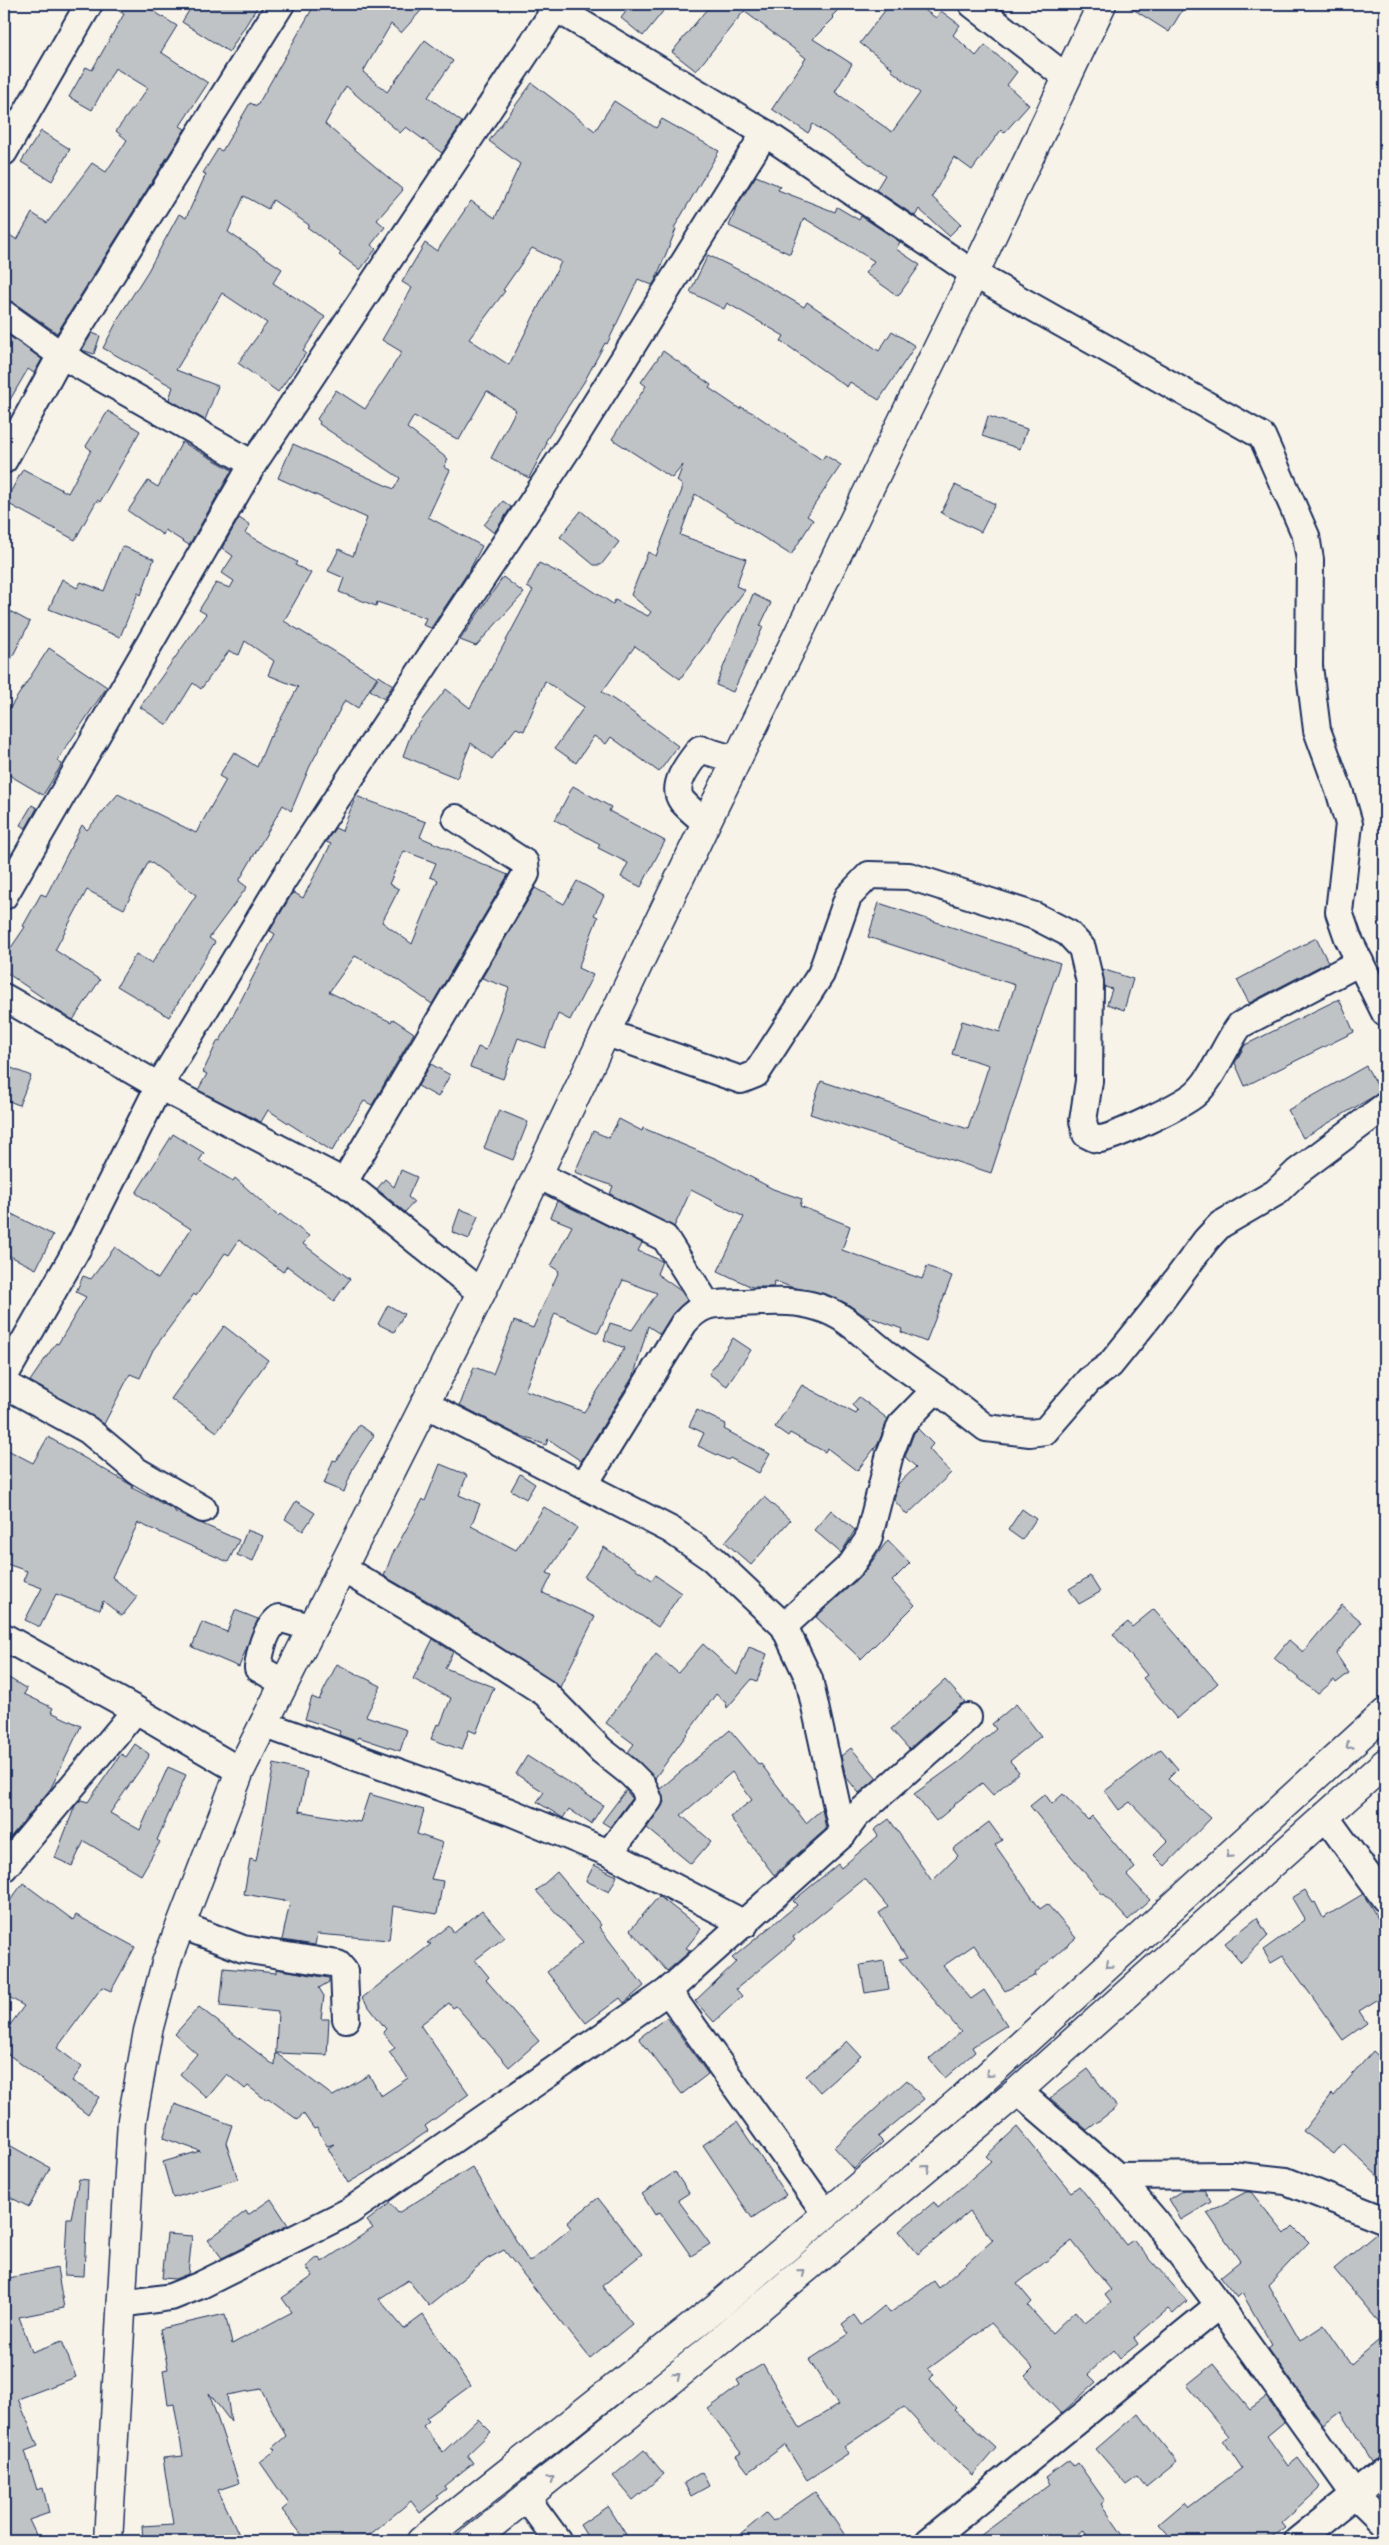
<svg xmlns="http://www.w3.org/2000/svg" width="1389" height="2545" font-family="Itim,sans-serif">
  <style>
    .building { fill: #c0c3c5; stroke: #1b2f5e; fill-rule: evenodd }
    .lines { fill: none; stroke-linecap: round; stroke-linejoin: round }
    .minor-casing { stroke: #1b2f5e; stroke-width: 30 }
    .major-casing { stroke: #1b2f5e; stroke-width: 31 }
    .minor { stroke: #f7f3e8; stroke-width: 26 }
    .major { stroke: #f7f3e8; stroke-width: 28 }
    .oneway { stroke: #8991a3 }
  </style>
  <rect width="100%" height="100%" fill="#f7f3e8"/>
  <filter id="ink" filterUnits="userSpaceOnUse"><feTurbulence type="fractalNoise" baseFrequency=".02" numOctaves="2"/><feDisplacementMap in="SourceGraphic" scale="10" xChannelSelector="R" yChannelSelector="G"/><feConvolveMatrix kernelMatrix="1 2 1 2 8 2 1 2 1" color-interpolation-filters="sRGB"/></filter>
  <g filter="url(#ink)">
    <g class="building">
      <polygon points="107,4 142,4 177,26 161,52 208,83 180,126 185,129 57,333 13,302 4,299 4,231 17,240 32,213 47,223 92,163 106,172 127,140 116,131 148,88 115,68 92,110 69,97 86,67 92,70 124,14"/>
      <polygon points="193,4 259,4 229,52 182,22"/>
      <polygon points="315,4 427,4 401,33 391,24 363,72 387,92 425,40 453,61 428,97 462,122 442,153 406,127 400,133 346,86 325,124 403,190 377,220 385,227 371,245 376,249 360,270 339,254 341,252 307,227 309,225 273,200 268,209 244,196 228,232 282,269 273,283 325,317 303,351 306,353 278,392 238,363 267,323 222,293 176,370 218,386 205,420 169,399 173,387 103,348 122,312 148,271 179,214 186,218 206,174 203,173 218,149 222,151 250,103 257,106"/>
      <polygon points="632,4 669,4 643,36 621,18"/>
      <polygon points="711,4 844,4 832,16 834,18 813,39 852,64 835,92 892,132 920,93 891,70 892,68 860,43 890,4 916,4 936,18 941,11 960,25 953,35 976,56 985,45 1017,72 1007,85 1029,105 1004,133 1001,130 972,170 954,157 932,197 961,224 949,236 919,209 915,216 876,190 885,175 813,124 808,133 772,109 806,58 744,11 696,71 672,52"/>
      <polygon points="1125,4 1186,4 1169,32"/>
      <path d="M532,83L595,131L614,101L656,128L662,119L719,151L674,228L676,229L655,281L652,285L638,279L607,344L605,343L584,382L545,442L547,443L529,478L491,458L516,410L487,391L459,440L414,416L407,428L448,459L444,467L450,470L428,517L482,546L470,569L431,628L423,625L426,618L377,602L376,606L339,592L344,578L328,571L339,549L353,556L367,518L278,478L293,444L394,489L400,478L319,424L320,422L317,419L336,390L365,409L402,352L382,340L412,288L402,282L425,243L437,251L471,201L495,218L520,164L489,141ZM532,248L561,262L509,365L469,339L505,291L503,290Z"/>
      <polygon points="41,131 70,149 52,181 21,162"/>
      <polygon points="756,176 780,186 778,190 835,212 837,207 859,220 861,216 900,242 896,249 920,265 898,296 865,273 874,261 804,218 790,254 729,226 738,204"/>
      <polygon points="708,255 747,274 804,307 807,302 879,351 892,331 915,346 879,400 850,382 847,387 781,341 784,336 727,303 724,309 690,292"/>
      <polygon points="4,332 42,359 34,373 28,369 4,410"/>
      <polygon points="92,333 100,336 94,354 82,350"/>
      <polygon points="663,351 711,385 709,388 740,409 741,407 753,413 822,460 825,455 841,465 807,516 813,520 791,555 695,494 680,535 746,559 736,586 745,590 680,679 635,646 602,692 628,709 678,746 659,772 611,737 606,744 594,736 576,763 555,748 584,707 545,681 524,731 516,728 492,759 471,743 457,778 403,756 411,734 446,689 470,708 533,590 527,587 539,563 584,585 613,604 615,600 648,616 651,612 631,595 648,552 656,556 682,490 682,485 677,481 683,465 672,478 612,439 646,386 641,382"/>
      <polygon points="108,411 140,431 100,502 97,500 75,540 5,502 23,469 68,493 91,450 86,446"/>
      <polygon points="988,416 1027,429 1020,449 982,436"/>
      <polygon points="182,442 232,470 189,545 165,530 163,535 128,511 148,481 158,487"/>
      <polygon points="955,485 995,504 981,532 941,513"/>
      <polygon points="503,501 511,507 494,533 484,525"/>
      <polygon points="581,511 619,542 601,565 594,565 560,537"/>
      <polygon points="239,518 250,525 245,533 297,562 295,565 311,573 284,621 377,677 358,708 345,700 310,766 291,811 283,805 239,881 247,887 209,938 215,942 169,1017 117,986 136,954 152,963 196,895 149,861 124,909 87,890 55,950 100,980 73,1020 45,1003 46,1000 4,971 4,958 25,927 23,926 41,894 46,896 82,825 87,830 118,794 196,833 226,780 219,776 234,752 257,767 270,736 271,737 298,687 268,675 274,661 245,641 239,655 229,651 201,689 193,683 167,725 140,707 206,614 199,610 216,583 230,588 234,581 222,573 233,556 222,548"/>
      <polygon points="122,546 154,559 141,595 138,593 120,637 49,609 62,579 77,588 81,582 104,591"/>
      <polygon points="503,577 524,593 476,646 460,640"/>
      <polygon points="753,594 771,603 760,626 763,627 733,692 716,685"/>
      <polygon points="4,608 30,622 4,673"/>
      <polygon points="49,648 107,687 57,761 62,764 43,795 4,772 4,717"/>
      <polygon points="379,676 393,685 384,699 370,690"/>
      <polygon points="573,786 611,807 609,811 665,841 641,887 621,877 628,863 598,848 600,844 555,820"/>
      <path d="M356,796L426,822L420,837L508,875L432,1004L392,976L355,956L329,992L391,1022L393,1019L414,1033L372,1105L364,1101L332,1151L268,1110L261,1122L198,1090L207,1074L203,1072L218,1040L220,1041L275,934L270,931L293,892L303,898L331,844L326,842L335,828L342,831ZM404,851L436,863L430,877L438,880L412,944L382,922L399,889L389,884Z"/>
      <polygon points="32,805 37,808 26,828 20,825"/>
      <polygon points="577,881 604,896 594,915 598,917 578,968 593,975 570,1020 558,1014 545,1048 518,1038 503,1079 470,1067 478,1047 486,1050 509,988 482,978 535,888 564,904"/>
      <polygon points="879,903 1060,963 991,1173 810,1114 821,1081 968,1129 989,1065 952,1054 962,1021 1000,1032 1015,985 868,937"/>
      <polygon points="1316,938 1328,962 1249,1003 1237,980"/>
      <polygon points="1102,969 1133,979 1124,1010 1107,1004 1112,989 1105,987"/>
      <polygon points="1339,999 1354,1032 1245,1086 1235,1063 1245,1045"/>
      <polygon points="431,1064 450,1075 438,1097 418,1086"/>
      <polygon points="4,1065 31,1076 19,1105 4,1099"/>
      <polygon points="1366,1066 1381,1092 1303,1138 1288,1110"/>
      <polygon points="499,1110 528,1122 513,1160 484,1148"/>
      <polygon points="619,1119 642,1131 643,1128 717,1159 773,1189 802,1199 800,1206 850,1226 842,1250 922,1279 927,1266 952,1276 926,1342 901,1332 902,1329 862,1314 846,1303 826,1294 791,1287 775,1281 773,1287 752,1287 718,1271 744,1217 691,1190 674,1227 610,1194 613,1186 575,1172 593,1131 609,1138"/>
      <polygon points="173,1134 204,1153 199,1161 233,1181 235,1178 278,1216 280,1214 309,1236 303,1244 350,1279 334,1301 287,1266 283,1272 239,1240 229,1255 225,1253 196,1296 194,1294 153,1350 140,1378 130,1374 104,1424 30,1381 56,1343 58,1344 86,1297 76,1292 83,1276 91,1279 115,1247 158,1279 191,1229 136,1193"/>
      <polygon points="401,1170 417,1177 408,1197 414,1202 405,1212 377,1189 385,1179 394,1187"/>
      <path d="M557,1201L642,1243L638,1251L662,1261L657,1274L681,1291L687,1300L673,1313L660,1334L648,1326L634,1375L581,1461L548,1439L546,1445L516,1434L460,1405L474,1367L493,1374L514,1321L533,1328L559,1271L551,1266L572,1226L550,1217ZM623,1280L657,1293L632,1330L610,1323L604,1340L625,1348L584,1412L525,1390L555,1313L598,1333Z"/>
      <polygon points="460,1209 478,1216 469,1239 452,1232"/>
      <polygon points="4,1210 53,1235 36,1269 4,1253"/>
      <polygon points="388,1305 404,1314 394,1332 378,1324"/>
      <polygon points="224,1326 268,1360 217,1432 171,1399"/>
      <polygon points="733,1338 751,1350 727,1386 709,1374"/>
      <polygon points="802,1385 856,1414 858,1411 852,1405 859,1397 888,1419 878,1444 857,1471 827,1448 825,1452 790,1433 788,1436 775,1427"/>
      <polygon points="697,1410 726,1424 724,1429 770,1454 759,1473 730,1458 728,1460 698,1446 704,1433 689,1426"/>
      <polygon points="359,1425 374,1435 353,1468 344,1492 324,1484 333,1460 336,1461"/>
      <polygon points="918,1429 933,1444 929,1449 951,1473 907,1515 894,1500 898,1484 916,1467 905,1457 914,1433"/>
      <polygon points="48,1437 133,1486 132,1488 175,1510 175,1512 239,1540 228,1562 138,1523 112,1577 137,1597 122,1616 103,1601 100,1610 56,1594 40,1627 25,1620 42,1588 23,1581 27,1571 4,1563 4,1448 33,1463"/>
      <polygon points="440,1464 467,1475 459,1495 480,1504 471,1526 516,1550 544,1507 577,1528 547,1573 552,1575 543,1593 595,1617 560,1687 447,1612 384,1576 392,1555 423,1499 425,1501"/>
      <polygon points="520,1474 535,1484 526,1499 511,1490"/>
      <polygon points="764,1497 790,1520 751,1565 725,1542"/>
      <polygon points="296,1501 315,1513 303,1531 285,1519"/>
      <polygon points="1022,1509 1036,1519 1022,1540 1008,1530"/>
      <polygon points="831,1510 855,1530 841,1553 814,1530"/>
      <polygon points="247,1530 263,1536 253,1561 237,1555"/>
      <polygon points="888,1540 910,1563 892,1581 915,1605 861,1659 816,1617 861,1576"/>
      <polygon points="604,1547 652,1580 655,1575 681,1593 658,1627 584,1577"/>
      <polygon points="1090,1576 1100,1592 1079,1604 1069,1589"/>
      <polygon points="1342,1605 1362,1622 1336,1654 1349,1673 1336,1683 1334,1680 1318,1694 1274,1658 1289,1640 1303,1652"/>
      <polygon points="1154,1609 1218,1683 1177,1719 1143,1678 1147,1675 1113,1634 1128,1622 1132,1627"/>
      <polygon points="235,1610 258,1619 239,1667 192,1647 202,1622 227,1632"/>
      <polygon points="433,1639 453,1652 445,1668 494,1687 476,1733 469,1730 462,1750 431,1739 437,1724 440,1725 451,1698 413,1679"/>
      <polygon points="703,1644 737,1675 749,1647 767,1654 757,1681 752,1679 727,1708 726,1703 716,1694 655,1778 628,1752 634,1744 606,1723 656,1654 678,1673"/>
      <polygon points="337,1664 381,1686 366,1716 407,1730 400,1751 358,1737 356,1741 339,1735 340,1731 305,1719 312,1697 319,1700"/>
      <polygon points="4,1675 27,1689 24,1694 53,1708 51,1712 81,1726 51,1788 4,1845"/>
      <polygon points="945,1680 965,1702 958,1706 909,1749 891,1729"/>
      <polygon points="1016,1704 1041,1736 1010,1761 1019,1772 993,1795 982,1783 953,1805 954,1806 936,1821 914,1794 960,1761 996,1729 992,1724"/>
      <polygon points="730,1730 759,1765 761,1764 806,1823 822,1809 826,1829 774,1875 730,1817 752,1800 732,1772 681,1815 711,1841 691,1864 647,1828 664,1802 660,1789"/>
      <polygon points="135,1744 149,1754 148,1758 110,1813 140,1830 168,1767 186,1775 157,1840 160,1842 141,1875 84,1841 72,1866 55,1858 75,1806 81,1800 88,1802 121,1754 126,1757"/>
      <polygon points="851,1748 877,1778 859,1793 846,1777 841,1756"/>
      <polygon points="1161,1749 1178,1769 1168,1779 1211,1818 1165,1866 1154,1855 1168,1841 1130,1802 1119,1810 1105,1791"/>
      <polygon points="527,1756 603,1805 591,1824 569,1809 563,1818 537,1802 544,1792 516,1774"/>
      <polygon points="274,1764 307,1772 299,1811 360,1822 369,1794 424,1810 417,1834 443,1843 431,1879 443,1881 437,1914 393,1906 389,1940 317,1934 315,1945 282,1940 290,1902 244,1894 250,1859 256,1861"/>
      <polygon points="626,1790 632,1798 610,1827 602,1822"/>
      <polygon points="1045,1794 1052,1804 1063,1794 1088,1820 1092,1816 1135,1868 1127,1875 1150,1900 1128,1920 1104,1894 1103,1895 1030,1806"/>
      <polygon points="889,1819 932,1881 958,1856 953,1849 989,1822 1002,1840 995,1845 1040,1909 1047,1904 1076,1938 1035,1973 1036,1975 1005,1991 974,1945 943,1966 971,1999 984,1990 1007,2025 972,2047 975,2052 945,2078 929,2059 961,2032 899,1959 907,1958 879,1913 888,1907 866,1880 863,1880 793,1937 795,1940 736,1989 742,1996 714,2022 695,2001 736,1962 732,1958 797,1905 793,1901 838,1864 841,1868 878,1836 874,1830"/>
      <polygon points="594,1865 617,1876 609,1892 586,1881"/>
      <polygon points="557,1872 601,1925 599,1927 644,1986 624,2003 620,1998 586,2023 547,1972 583,1942 536,1891"/>
      <polygon points="23,1883 73,1920 76,1915 135,1947 111,1991 102,1987 57,2048 82,2067 72,2081 99,2097 88,2115 4,2051 4,2033 24,2006 4,1994 4,1909"/>
      <polygon points="1305,1890 1313,1903 1315,1902 1323,1918 1363,1894 1385,1930 1385,1995 1359,2011 1367,2023 1343,2040 1283,1956 1271,1963 1263,1950 1305,1920 1292,1898"/>
      <polygon points="659,1896 701,1929 686,1948 690,1950 688,1953 667,1971 630,1930"/>
      <polygon points="482,1910 505,1937 475,1960 489,1977 486,1980 539,2041 509,2067 456,2006 453,2008 449,2003 420,2025 469,2094 425,2126 428,2131 377,2166 348,2183 328,2148 334,2144 327,2146 317,2128 314,2129 303,2113 298,2120 268,2098 266,2100 248,2086 245,2089 227,2074 207,2098 180,2074 197,2054 175,2034 199,2007 275,2066 278,2012 220,2006 224,1968 276,1973 276,1969 329,1978 329,1982 319,1988 324,1996 321,2019 329,2019 327,2055 276,2053 333,2096 369,2075 381,2096 408,2078 389,2052 395,2048 383,2032 386,2029 362,1998 431,1944 427,1943 449,1926 454,1933"/>
      <polygon points="1257,1918 1268,1936 1241,1962 1225,1943"/>
      <polygon points="884,1961 889,1989 865,1993 860,1965"/>
      <polygon points="667,2017 708,2074 682,2094 639,2038"/>
      <polygon points="847,2041 861,2056 820,2092 806,2076"/>
      <polygon points="1373,2051 1385,2062 1385,2183 1343,2143 1334,2154 1303,2131 1332,2094 1334,2096"/>
      <polygon points="1088,2069 1117,2107 1087,2130 1050,2098"/>
      <polygon points="907,2080 924,2099 878,2137 883,2142 854,2169 834,2147"/>
      <polygon points="175,2104 232,2125 226,2143 238,2179 173,2198 163,2162 200,2151 163,2138"/>
      <polygon points="737,2122 786,2195 752,2218 703,2145"/>
      <path d="M1017,2127L1071,2192L1079,2186L1126,2245L1133,2240L1187,2301L1173,2314L1168,2309L1134,2338L1138,2344L1120,2358L1114,2350L1088,2374L1096,2382L1061,2414L1025,2376L1033,2368L991,2323L928,2369L934,2374L930,2379L956,2408L954,2410L996,2448L973,2475L937,2443L904,2407L844,2447L849,2453L807,2480L785,2445L748,2472L736,2456L741,2453L708,2409L740,2385L737,2380L763,2364L800,2428L838,2405L809,2360L849,2334L842,2324L854,2315L861,2325L884,2306L890,2313L934,2281L939,2288L993,2240L969,2212L918,2254L899,2231L934,2202L938,2208L991,2161L986,2156ZM1072,2241L1111,2290L1105,2295L1111,2303L1085,2323L1075,2311L1052,2333L1028,2306L1032,2302L1017,2284Z"/>
      <polygon points="4,2142 50,2168 29,2207 4,2194"/>
      <polygon points="472,2167 529,2262 571,2228 567,2223 598,2198 642,2254 602,2286 632,2324 590,2358 504,2250 487,2259 429,2306 408,2280 379,2299 404,2329 423,2315 470,2386 426,2418 429,2421 423,2426 443,2452 478,2419 491,2432 467,2455 473,2463 444,2486 446,2489 437,2496 439,2498 420,2513 411,2501 362,2541 307,2541 282,2510 289,2504 260,2462 276,2450 273,2447 286,2436 261,2389 227,2395 231,2422 209,2393 239,2483 218,2490 242,2541 143,2541 142,2526 173,2524 163,2458 183,2456 174,2404 168,2405 163,2370 168,2369 160,2329 225,2314 232,2344 292,2312 282,2298 313,2276 306,2267 318,2257 322,2262 373,2228 367,2221 390,2203 398,2213"/>
      <polygon points="675,2172 689,2193 678,2200 710,2244 691,2256 660,2212 655,2215 642,2194"/>
      <polygon points="79,2179 88,2180 84,2276 64,2275 67,2218 71,2218"/>
      <polygon points="1183,2190 1204,2190 1211,2202 1181,2220 1169,2199"/>
      <polygon points="1246,2192 1251,2192 1285,2234 1293,2226 1309,2242 1268,2285 1300,2341 1324,2325 1351,2364 1385,2335 1385,2455 1372,2461 1341,2412 1323,2425 1268,2348 1272,2345 1242,2293 1237,2298 1220,2277 1240,2261 1207,2213"/>
      <polygon points="271,2199 288,2225 222,2258 208,2240 246,2211 248,2215"/>
      <polygon points="1377,2233 1385,2235 1385,2329 1334,2269"/>
      <polygon points="167,2234 192,2236 188,2274 175,2279 162,2278"/>
      <polygon points="57,2268 64,2308 19,2317 32,2352 62,2341 76,2377 18,2399 38,2446 25,2451 37,2490 43,2488 49,2513 29,2520 39,2541 4,2541 4,2279"/>
      <polygon points="1213,2364 1250,2409 1266,2397 1284,2422 1267,2436 1288,2466 1298,2458 1320,2487 1281,2523 1285,2528 1268,2541 1174,2541 1159,2524 1185,2502 1189,2507 1242,2468 1223,2440 1229,2436 1187,2385"/>
      <polygon points="1138,2413 1177,2462 1146,2487 1137,2476 1126,2484 1096,2449"/>
      <polygon points="644,2450 664,2474 633,2500 613,2476"/>
      <polygon points="1069,2460 1074,2466 1078,2463 1105,2501 1101,2504 1127,2541 1091,2541 1083,2530 1068,2541 973,2541 1050,2484 1046,2477"/>
      <polygon points="702,2472 709,2486 691,2496 684,2483"/>
      <polygon points="815,2492 849,2541 733,2541 766,2513 773,2521"/>
      <polygon points="608,2506 630,2541 590,2541 580,2525"/>
    </g>
    <g class="lines">
      <g class="minor-casing">
        <g id="minor">
          <polyline points="549,4 765,133 974,274 1262,436 1306,536 1310,560 1309,666 1317,730 1340,793 1349,824 1339,912 1348,938 1385,1013"/>
          <polyline points="972,4 1067,78"/>
          <polyline points="4,152 89,4"/>
          <polyline points="4,314 61,355 253,464"/>
          <polyline points="4,460 61,355 281,4"/>
          <path d="M706,823C698,816 689,809 682,801C670,785 690,762 700,749L736,760"/>
          <polyline points="4,896 253,464 556,8"/>
          <polyline points="4,997 159,1086 344,1182 481,1293"/>
          <path d="M607,1033L741,1080L756,1074L821,974L848,897L869,875L909,876L1035,916L1068,933L1082,948L1090,982L1089,1081L1083,1121L1086,1134C1090,1136 1095,1140 1100,1139C1116,1137 1180,1106 1194,1095C1213,1080 1224,1046 1240,1025L1360,962"/>
          <polyline points="538,1175 665,1238 707,1304"/>
          <polyline points="344,1182 526,874 525,863 456,818"/>
          <polyline points="4,1377 81,1242 159,1086 283,880 570,445 765,133"/>
          <polyline points="4,1384 88,1430 137,1471 203,1509"/>
          <polyline points="425,1404 671,1530 713,1559 784,1626 809,1679 843,1834"/>
          <path d="M584,1485L684,1323C703,1301 715,1304 742,1303C764,1302 788,1300 810,1305C841,1312 854,1327 877,1346C895,1362 916,1375 936,1389"/>
          <polyline points="343,1569 447,1630 545,1693 601,1750 630,1773 643,1786 649,1800 609,1853"/>
          <polyline points="784,1626 851,1565 868,1540 890,1454 901,1425 936,1389 986,1428 1030,1433 1045,1431 1089,1380 1110,1365 1152,1313 1206,1240 1220,1225 1275,1193 1297,1172 1385,1106"/>
          <polyline points="4,1637 136,1710 240,1771"/>
          <path d="M284,1683L258,1668C260,1651 265,1629 279,1618L313,1628"/>
          <polyline points="263,1724 510,1812 609,1853 745,1924"/>
          <polyline points="1325,1816 1385,1899"/>
          <polyline points="4,1868 136,1710"/>
          <polyline points="181,1925 243,1949 338,1964 344,1971 346,2019"/>
          <polyline points="668,1991 826,2214"/>
          <polyline points="1018,2091 1117,2176 1156,2222 1219,2305 1354,2494 1385,2524"/>
          <polyline points="1117,2176 1232,2175 1286,2181 1385,2220"/>
          <polyline points="121,2304 171,2297 201,2285 350,2211 668,1991 843,1834 856,1816 968,1717"/>
          <polyline points="527,2499 558,2541"/>
          <polyline points="929,2541 1219,2305"/>
          <polyline points="1297,2541 1385,2470"/>
        </g>
      </g>
      <g class="major-casing">
        <g id="major">
          <polyline points="108,2541 132,2120 148,2031 166,1963 240,1771 481,1293 706,823 974,274 1102,4"/>
          <polyline points="421,2541 718,2306 963,2098 1385,1713"/>
          <polyline points="472,2541 704,2354 1018,2091 1385,1763"/>
        </g>
      </g>
      <use href="#minor" class="minor"/>
      <use href="#major" class="major"/>
    </g>
    <defs><path id="oneway-chevron" d="M-2-3.5L2.5 0L-2 3.5" fill="none" stroke-width="1.6" stroke-linecap="round" stroke-linejoin="round" transform="scale(1.25)"/></defs>
    <g class="oneway">
      <use href="#oneway-chevron" transform="translate(1349 1746) rotate(138)"/>
      <use href="#oneway-chevron" transform="translate(1229 1855) rotate(138)"/>
      <use href="#oneway-chevron" transform="translate(1109 1965) rotate(138)"/>
      <use href="#oneway-chevron" transform="translate(989 2074) rotate(138)"/>
      <use href="#oneway-chevron" transform="translate(927 2168) rotate(-40)"/>
      <use href="#oneway-chevron" transform="translate(802 2272) rotate(-40)"/>
      <use href="#oneway-chevron" transform="translate(677 2376) rotate(-39)"/>
      <use href="#oneway-chevron" transform="translate(551 2479) rotate(-39)"/>
    </g>
  </g>
  <rect width="1389" height="2545" fill="none" stroke="#f7f3e8" stroke-width="20"/>
  <rect x="10" y="10" width="1369" height="2525" fill="none" stroke="#1b2f5e" stroke-width="2" filter="url(#ink)"/>
</svg>
